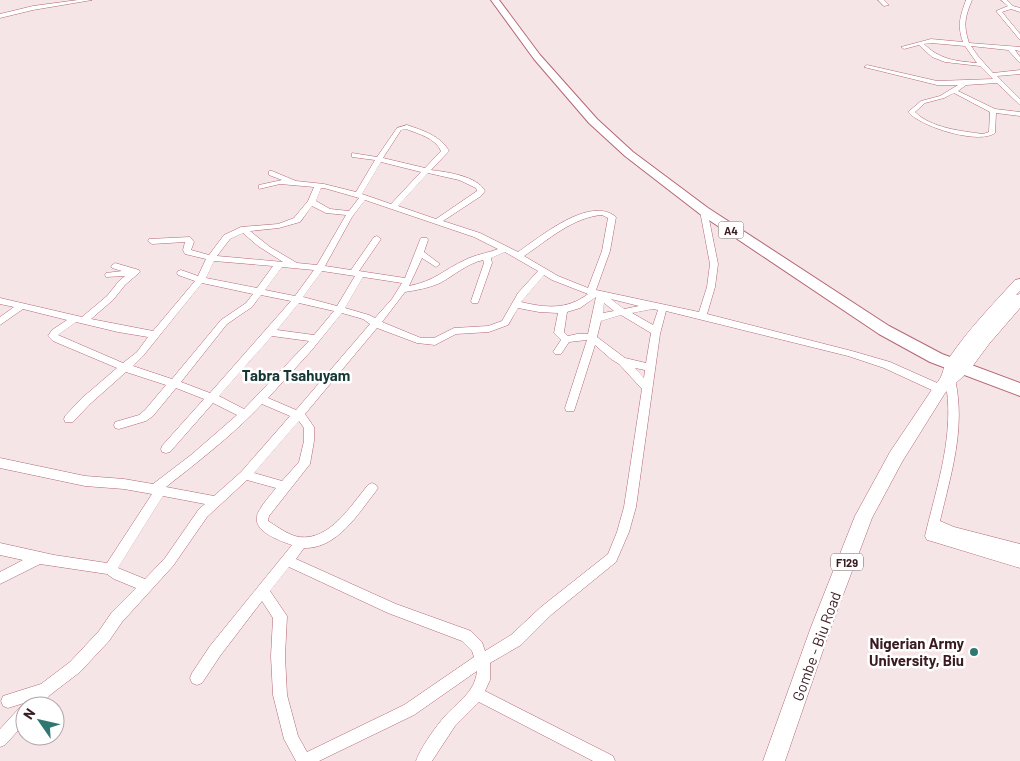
<svg xmlns="http://www.w3.org/2000/svg" width="1020" height="761" font-family="Barlow,sans-serif">
  <style>
    .lines { fill: none; stroke-linecap: round; stroke-linejoin: round }
    .minor-casing { stroke: #b46776; stroke-width: 1 }
    .primary-casing { stroke: #b46776; stroke-width: 1 }
    .trunk-casing { stroke: #b46776; stroke-width: 2 }
    .minor { fill: #fff; fill-rule: evenodd }
    .primary { fill: #fff; fill-rule: evenodd }
    .trunk { fill: #fff; fill-rule: evenodd }
    .poi-dot { fill: #2f7771; stroke: #fff; stroke-width: 2 }
    .labels { text-anchor: middle; dominant-baseline: central; stroke-width: 5; stroke-linejoin: round; paint-order: stroke }
    .shield { fill: #fff; stroke: #755f64; stroke-width: 1 }
    .shield-label { font-size: 11px; font-weight: bold; fill: #3a1b21 }
    .quarter-label { font-size: 15px; font-weight: bold; fill: #163835; stroke: #fff }
    .near-poi-label { font-size: 15px; font-weight: bold; fill: #3a1b21; stroke: #fff; text-anchor: end }
    .near-street-label { font-size: 15px; fill: #3a1b21; stroke: #fff }
  </style>
  <rect width="100%" height="100%" fill="#f6e5e7"/>
  <g class="lines">
    <g class="minor-casing">
      <g id="minor">
        <polygon points="78,0 92,0 33,10 0,18 0,14 33,6"/>
        <polygon points="878,0 884,0 889,5 884,6"/>
        <path d="M966,0H972C965,17 963,25 969,43L1020,47V51L1015,50L1020,57V63L1008,50L971,46L978,56L993,73L1020,70V74L997,76L1020,99V105L997,83L966,85L958,91L995,109L1020,112V116L996,113L995,133C979,145 921,127 908,112L921,101L940,96L958,85H937L864,67L867,65L937,81L993,79L980,66L945,62L932,57L919,45L904,49L901,47L931,39L963,42C957,25 960,17 966,0ZM931,43L965,46L977,63C956,61 940,60 924,44ZM954,93L990,112L989,132L983,134C961,131 931,128 915,112L925,103L944,98Z"/>
        <polygon points="1001,0 1007,0 1013,6 1020,8 1020,12 1011,9 1002,12 1020,34 1020,40 996,11 1008,6"/>
        <path d="M407,125C422,130 441,136 449,151L431,170C447,172 477,176 485,191L481,196L443,221L480,233L518,252C540,237 590,195 616,217L610,251L596,290L699,312L707,287L710,264L700,211L701,209H707L718,264L715,287L707,314L852,351L890,362L944,386L945,389L944,392H936L884,368L848,356L666,311L660,334L636,507L629,532L616,562L551,615L521,645L490,663V680L485,691L613,756L615,761H593L479,702L455,726L432,761H416C421,747 436,726 446,715C459,701 475,692 477,671L414,715L319,761H296L284,739L273,695L271,656L273,618L262,601L220,656L202,683L197,685L192,683L190,678L192,673L210,646L292,545C278,540 248,530 259,511C263,503 270,496 276,488L247,480L207,517L173,566L122,622L109,641L80,672L50,695L40,706H25V723L5,745L0,747V729L24,703L8,708L3,706L1,701L3,696L41,684L70,662L99,631L112,612L136,588L114,579L107,574L40,564L0,584V572L23,560L0,555V543L54,555L107,563L152,494L124,489L85,486L0,468V458L85,476L124,479L153,484L191,455L237,415L213,403L170,452L166,453L162,452L161,449L162,446L204,399L176,388L153,416L146,421L119,429L115,428L114,425L115,422L139,415L145,410L166,385L126,372L90,404L73,422H65L64,419L65,416L82,398L117,368L53,341L48,336L52,330L67,320L23,309L0,325V317L14,307L0,304V298L82,317L107,296L119,281L125,276L106,277L105,275L106,273L122,271L112,268L111,266L115,263L139,270L140,272L125,285L113,300L91,319L153,331L195,281L178,275L177,273L178,271L181,270L198,276L206,259L185,254L183,250L185,242L152,244L148,241L149,239L190,237L194,242L191,250L209,255L224,235L241,227L278,224L294,218L308,201L314,187L280,184L259,189V185L282,180L269,175V171H272L296,181L324,184L356,192L375,160L352,157V153L377,157L397,128ZM406,129C419,134 435,138 441,151L425,168L383,158L401,130ZM381,162L421,172L391,204L362,194ZM428,173L459,180L476,188L477,191L436,219L398,206ZM321,188H324L359,198L349,211L330,209L316,201ZM365,200L474,237L498,249C488,253 474,255 465,260C443,270 435,281 409,286L422,258L436,267L440,264L424,252L428,240L427,238H421L420,240L405,278L359,271L381,239L377,236L374,237L351,270L325,266L352,217ZM312,206L326,213L346,215L317,265L297,263L270,247L250,231L279,228L300,222ZM602,215L608,218L602,251L588,288L558,276L524,256C548,240 573,217 602,215ZM243,233L258,246L283,262L217,256L230,239ZM505,252L538,271L518,293L502,321L488,326L454,328L434,338H421L382,322L405,292C417,290 429,288 440,283C455,275 466,264 483,260L484,263L471,301L472,303H478L492,263L491,258ZM214,261L273,266L257,288L206,278ZM282,267L314,270L295,296L265,290ZM322,271L355,276L337,306L303,297ZM544,275L552,280L588,294C567,310 546,308 521,302ZM363,277L402,283L392,299L375,318L369,315L345,308ZM202,283L253,294L246,303L221,320L172,379L133,366L143,356ZM261,295L291,301L210,393L181,382L227,324L252,307ZM596,297L588,334H577L568,336L564,332L567,312L580,308ZM611,299L639,306L624,309ZM299,303L334,311L314,335L277,330ZM604,303L614,311L603,313ZM518,308L539,312L558,313L554,333L561,340L553,352L555,354H561L569,342L587,340L565,408L566,411H574L575,408L595,345L611,359L619,364L642,389L624,507L617,532L608,554L541,607L511,635L485,651L482,642L471,631L396,604L296,559L304,548C337,549 358,514 376,491L378,488L376,485L372,483L368,485C351,505 330,541 299,537C288,535 278,527 268,521L269,516L310,464L314,441V427L305,414L377,328L417,343L435,345L456,334L489,332L508,325ZM653,309L658,310L653,325L632,313ZM342,313L363,319L370,324L296,410L268,398L311,351ZM621,315L651,333L646,363L625,358L597,337L601,321ZM76,322L118,332L148,337L137,352L123,363L58,335ZM272,336L309,341L244,409L219,396ZM635,368L645,370L644,378ZM262,404L290,416L241,472L214,496L166,487C199,461 234,434 262,404ZM299,421L304,428V441L299,462L282,481L254,473ZM163,496L205,504L199,509L165,558L145,579L118,568ZM289,567L388,613L462,641L472,651L474,657L404,705L307,752L298,736L287,695L285,656L287,616L270,591Z"/>
        <path d="M950,375L955,379C966,428 951,474 940,521L954,527L1020,544V556L981,545L1020,556V568L931,541L927,540L925,536C937,485 956,432 945,379Z"/>
      </g>
    </g>
    <g class="primary-casing">
      <path id="primary" d="M1020,279V291L1016,295L1020,294V308L989,344L969,371L945,393L902,462L872,518L831,627L785,761H763L811,627L855,516L890,452L935,385C945,375 941,369 949,358C968,330 992,305 1015,280Z"/>
    </g>
    <g class="trunk-casing">
      <polygon id="trunk" points="491,0 499,0 540,55 597,119 633,152 708,208 889,326 942,354 1020,383 1020,396 930,362 879,334 700,214 625,156 589,123 534,59"/>
    </g>
    <use href="#minor" class="minor"/>
    <use href="#primary" class="primary"/>
    <use href="#trunk" class="trunk"/>
  </g>
  <circle class="poi-dot" cx="974" cy="652" r="5"/>
  <g class="labels">
    <g class="shield">
      <rect x="718.5" y="221.5" width="25" height="17" rx="4"/>
      <rect x="831" y="553.5" width="32" height="17" rx="4"/>
    </g>
    <g class="shield-label">
      <text x="731" y="230">A4</text>
      <text x="847" y="562">F129</text>
    </g>
    <g class="quarter-label">
      <text x="296" y="375">Tabra Tsahuyam</text>
    </g>
    <g class="near-poi-label">
      <text x="964" y="643">Nigerian Army<tspan x="964" dy="17">University, Biu</tspan></text>
    </g>
    <g class="near-street-label">
      <text transform="translate(816 646) rotate(-70)">Gombe - Biu Road</text>
    </g>
  </g>
  <g transform="translate(40 721) rotate(304)"><circle r="24" fill="#ffffff" stroke="#b0a4a6"/>
  <path d="M0-4L9 19L0 12L-9 19Z" fill="#2f7771"/>
  <text y="-8" font-size="14" font-weight="bold" text-anchor="middle" fill="#3a1b21">N</text>
  </g>
</svg>
